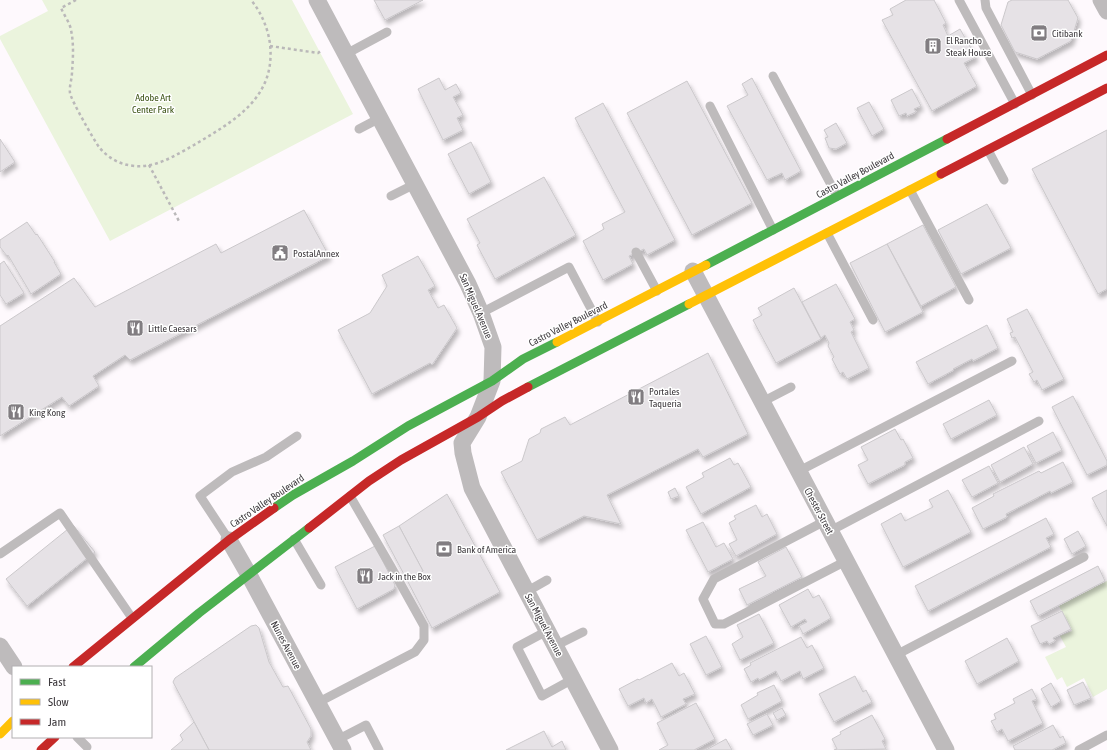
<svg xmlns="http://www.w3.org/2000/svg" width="1107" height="750" font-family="'Asap Condensed',sans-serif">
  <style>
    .green { fill: #ebf4dd }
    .building { fill: #e6e2e6; stroke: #cbc8cb; filter: url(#shadow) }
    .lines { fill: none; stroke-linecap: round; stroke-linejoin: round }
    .path { stroke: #bab8b9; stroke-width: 2.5; stroke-dasharray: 3 3; stroke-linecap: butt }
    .lane { stroke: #bebbbc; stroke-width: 9 }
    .street { stroke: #bebbbc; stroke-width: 17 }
    .fast { stroke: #4caf50; stroke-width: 9 }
    .slow { stroke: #ffc107; stroke-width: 9 }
    .jam { stroke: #c62828; stroke-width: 9 }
    .labels { text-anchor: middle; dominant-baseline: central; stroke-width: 3; stroke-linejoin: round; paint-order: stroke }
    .poi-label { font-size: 10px; fill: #3e3a3e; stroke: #fff; text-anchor: start }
    .park-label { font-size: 10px; fill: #3c5315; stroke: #fff }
    .street-label { font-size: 10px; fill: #3e3a3e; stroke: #fff }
  </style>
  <defs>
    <filter id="shadow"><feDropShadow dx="2.5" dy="4.5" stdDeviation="2" flood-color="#0004"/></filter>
  </defs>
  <rect width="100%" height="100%" fill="#fef9fd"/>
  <g class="green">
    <polygon points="42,0 292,0 353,114 110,241 0,39 0,36 48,11"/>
    <polygon points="1107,581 1107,689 1093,697 1084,678 1067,687 1062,677 1057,680 1045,657 1066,647 1060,636 1072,631 1059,606"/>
  </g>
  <g class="building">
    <polygon points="374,0 423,0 385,20"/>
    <polygon points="906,0 934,0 946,23 943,25 948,36 960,29 976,57 964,63 977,86 932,111 882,20 893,15 890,9"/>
    <polygon points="1012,0 1068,0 1078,18 1071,41 1037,59 1015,52 1001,25 1008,2"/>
    <polygon points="439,78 445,90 456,84 461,93 453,97 463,115 457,118 463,130 443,140 418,89"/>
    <polygon points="752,78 801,171 785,180 782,173 767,180 727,106 748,95 742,84"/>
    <polygon points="687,81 752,203 692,235 627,113"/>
    <polygon points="912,89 921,106 914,109 916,112 907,116 906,113 899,116 891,100"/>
    <polygon points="869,102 884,129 872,136 857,108"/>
    <polygon points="603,103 675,240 647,255 644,249 629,256 633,264 603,280 583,241 604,229 602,224 625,212 575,118"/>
    <polygon points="836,123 847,143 836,149 829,148 825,138 828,137 824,130"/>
    <polygon points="1107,130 1107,289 1098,294 1032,169"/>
    <polygon points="0,139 15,162 0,172"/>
    <polygon points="471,142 491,182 469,194 448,154"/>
    <polygon points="544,177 576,235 495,279 477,245 480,243 467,219"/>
    <polygon points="987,204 1011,248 961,274 938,230"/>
    <polygon points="304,210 329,256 130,360 125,355 93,376 99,386 69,406 62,397 0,436 0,326 74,278 95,307 216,244 221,253"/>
    <polygon points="27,222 36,235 37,234 55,262 54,262 61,274 31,294 8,255 7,256 0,247 0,240"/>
    <polygon points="923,225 956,287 921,306 887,244"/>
    <polygon points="887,244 923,312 885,332 850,263"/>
    <polygon points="418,256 435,286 428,290 438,308 444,305 457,328 432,365 430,363 372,394 338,330 370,313 387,286 382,275"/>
    <polygon points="4,261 24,293 6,304 0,295 0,264"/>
    <polygon points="836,284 855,319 850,322 854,330 851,332 869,368 847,379 843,372 840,374 832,359 834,357 828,346 829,343 825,335 821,338 802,302"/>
    <polygon points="794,288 821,339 776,363 753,320 762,315 758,308"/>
    <polygon points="1027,309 1064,379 1042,390 1037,380 1034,382 1029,374 1033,372 1015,337 1012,338 1010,333 1013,332 1007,319"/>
    <polygon points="987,325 998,348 973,361 972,359 953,369 954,370 928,384 916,362"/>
    <polygon points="708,353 748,434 703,457 698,449 607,495 621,524 584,516 537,540 501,472 522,461 529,439 540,433 541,429 565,417 570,425"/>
    <polygon points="1073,396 1107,461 1107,465 1087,475 1052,407"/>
    <polygon points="989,400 997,415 951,439 943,424"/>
    <polygon points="895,429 901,440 903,439 913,458 905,462 905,465 868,484 858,465 868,460 861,447"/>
    <polygon points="1053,432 1062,450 1036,463 1027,446"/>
    <polygon points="1024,447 1033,464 1000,482 991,465"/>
    <polygon points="730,458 734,465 738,463 751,487 701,514 686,487 704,477 702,473"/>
    <polygon points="1063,462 1073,482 1051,493 1050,491 1006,514 1007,517 983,529 972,508 994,496 993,494 1039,471 1041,473"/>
    <polygon points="989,466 998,483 972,497 962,480"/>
    <polygon points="675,488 679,496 671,499 668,492"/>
    <polygon points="948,490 971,532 903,567 881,524 901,513 905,521 933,507 929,500"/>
    <polygon points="1107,490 1107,526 1092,498"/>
    <polygon points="447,494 500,592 432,628 407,580 423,571 399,526"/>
    <polygon points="756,505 762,517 767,514 777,534 736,556 729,544 737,540 729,523 736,519 734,516"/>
    <polygon points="1046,518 1054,534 1046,538 1051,547 928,611 915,586"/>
    <polygon points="703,522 716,547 724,543 733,559 708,572 686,530"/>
    <polygon points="73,525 95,552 27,606 6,579"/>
    <polygon points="399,526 423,571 407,580 383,535"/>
    <polygon points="1078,531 1086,546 1072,554 1064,539"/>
    <polygon points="375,546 395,585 394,589 357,609 335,567"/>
    <polygon points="786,547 802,577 747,605 739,589 766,576 758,562"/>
    <polygon points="1098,566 1105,581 1038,616 1030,601"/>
    <polygon points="808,589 813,598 819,595 831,618 803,634 799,626 807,622 805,619 791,627 779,605"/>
    <polygon points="1062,611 1071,629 1053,638 1055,641 1049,644 1047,641 1040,644 1031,626"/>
    <polygon points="759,614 774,643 740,660 732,644 743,637 737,625"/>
    <polygon points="256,625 259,628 269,662 283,687 288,686 311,729 311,736 307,742 311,750 209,750 173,682 175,678 251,626"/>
    <polygon points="706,636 722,667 706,675 690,644"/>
    <polygon points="801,637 807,648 812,645 824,668 803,679 800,671 781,681 776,671 759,680 758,678 751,682 744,669 751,665 750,663"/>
    <polygon points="1007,638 1019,661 977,684 965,661"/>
    <polygon points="672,663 679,676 684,673 695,694 683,699 686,704 661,717 652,699 646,703 644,698 628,706 619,689 638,679 639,680"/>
    <polygon points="855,676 863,692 866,690 872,702 834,722 819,694"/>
    <polygon points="1083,682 1091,698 1074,705 1067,690"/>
    <polygon points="1051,683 1061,701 1051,707 1041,689"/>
    <polygon points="774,685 782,701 748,719 741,705 758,695 757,693"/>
    <polygon points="1032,689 1037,699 1032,701 1043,723 1008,741 1002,729 997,732 991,721 996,719 994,714 1015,703 1013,699"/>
    <polygon points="696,703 715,739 694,750 659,750 668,745 657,723"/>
    <polygon points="782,708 786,715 777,720 773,713"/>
    <polygon points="767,714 773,725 753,735 747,724"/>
    <polygon points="872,715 885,739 882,741 886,749 834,750 837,749 832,739 841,734 840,732"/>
    <polygon points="194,722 209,750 171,750 183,740 180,735"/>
    <polygon points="1053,725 1060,738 1063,736 1066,743 1052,750 1015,750 1013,746"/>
    <polygon points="544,731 552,747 562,741 566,750 506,750"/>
    <polygon points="726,739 732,750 706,750"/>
  </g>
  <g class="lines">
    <g class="path">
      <path d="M76,0L61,8C64,15 70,23 71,30C74,44 73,59 72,72C72,79 69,87 70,93C71,100 94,140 99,147C108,158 120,165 135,166C156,168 176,155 194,145C234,121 276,98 270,44C268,28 261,12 251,0"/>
      <polyline points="270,46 318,53 322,50"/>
      <polyline points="149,165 180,223"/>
    </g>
    <g class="lane">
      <polyline points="959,0 1015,104"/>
      <polyline points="985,0 986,8 1032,95"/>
      <polyline points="346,54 387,32"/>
      <polyline points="773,76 837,196"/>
      <polyline points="710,106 773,230"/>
      <polyline points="359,129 380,118"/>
      <polyline points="988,150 1004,180"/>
      <polyline points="910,190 969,300"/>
      <polyline points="391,196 415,184"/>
      <polyline points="827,233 873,320"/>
      <polyline points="636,252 657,291"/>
      <polyline points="481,313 569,267 598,322"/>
      <polyline points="762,402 791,387"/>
      <polyline points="799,471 1012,361"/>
      <polyline points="825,521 714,579 703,599 715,624 724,624 846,561"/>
      <polyline points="830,531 1039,421"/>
      <polyline points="294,539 321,585"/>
      <polyline points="229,540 200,496 232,472 266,457 297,436"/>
      <polyline points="0,554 60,513 132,618"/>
      <polyline points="526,592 547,580"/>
      <polyline points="547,631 517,647 542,696 573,679"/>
      <polyline points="555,646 583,632"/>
      <polyline points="896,655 1084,557"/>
      <polyline points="317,703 415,652 424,640 424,626 390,565 350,496"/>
      <polyline points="77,737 87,747"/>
      <polyline points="337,740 366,725 379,750"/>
      <polyline points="1079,750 1107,735"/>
    </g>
    <g class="street">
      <polyline points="317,0 468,284 481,313 493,347 492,381 478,417 462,443 463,453 472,488 610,750"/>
      <polyline points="1101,0 1107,11"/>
      <polyline points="693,271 946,750"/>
      <polyline points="229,540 249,575 343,750"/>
      <polyline points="0,646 14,667"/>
    </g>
    <g class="fast">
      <polyline points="706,265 947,139"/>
      <polyline points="528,387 689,304"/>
      <polyline points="274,508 293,495 353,461 408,426 492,381 523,359 557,342"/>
      <polyline points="134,667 199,613 309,528"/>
    </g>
    <g class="slow">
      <polyline points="689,304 941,174"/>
      <polyline points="557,342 706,265"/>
      <polyline points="0,734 13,721"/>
    </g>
    <g class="jam">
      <polyline points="947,139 1107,55"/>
      <polyline points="941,174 1107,88"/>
      <polyline points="309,528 369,481 401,460 478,417 502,401 528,387"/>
      <polyline points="73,667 229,540 274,508"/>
      <polyline points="41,750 55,737"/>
    </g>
  </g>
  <defs>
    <g id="bank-square" transform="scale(0.9)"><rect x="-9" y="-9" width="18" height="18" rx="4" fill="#817d81" stroke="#fff"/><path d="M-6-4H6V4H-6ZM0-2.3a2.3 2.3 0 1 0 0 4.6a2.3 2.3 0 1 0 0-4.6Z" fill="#fff"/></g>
    <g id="building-square" transform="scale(0.9)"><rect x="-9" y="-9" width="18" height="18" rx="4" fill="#817d81" stroke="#fff"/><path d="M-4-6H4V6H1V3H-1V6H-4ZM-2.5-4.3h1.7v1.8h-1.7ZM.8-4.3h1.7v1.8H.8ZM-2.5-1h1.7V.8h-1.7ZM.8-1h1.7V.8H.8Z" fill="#fff"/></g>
    <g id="civic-square" transform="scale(0.9)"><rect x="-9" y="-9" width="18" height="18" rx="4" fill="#817d81" stroke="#fff"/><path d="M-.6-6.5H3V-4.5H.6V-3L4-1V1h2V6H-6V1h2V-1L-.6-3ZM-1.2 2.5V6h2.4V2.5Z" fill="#fff"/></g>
    <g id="restaurant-square" transform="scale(0.9)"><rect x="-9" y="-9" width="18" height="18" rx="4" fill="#817d81" stroke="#fff"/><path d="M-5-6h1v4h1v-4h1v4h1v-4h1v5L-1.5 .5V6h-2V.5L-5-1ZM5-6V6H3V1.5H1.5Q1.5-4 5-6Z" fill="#fff"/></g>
  </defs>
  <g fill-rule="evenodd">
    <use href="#bank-square" x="1039" y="33"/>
    <use href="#building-square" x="933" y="46"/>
    <use href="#civic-square" x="280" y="253"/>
    <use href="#restaurant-square" x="135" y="328"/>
    <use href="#restaurant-square" x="636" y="397"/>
    <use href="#restaurant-square" x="16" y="412"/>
    <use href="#bank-square" x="444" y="549"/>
    <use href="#restaurant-square" x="365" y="576"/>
  </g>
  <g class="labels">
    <g class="poi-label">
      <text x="1052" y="33">Citibank</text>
      <text x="946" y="40">El Rancho<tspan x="946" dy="12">Steak House</tspan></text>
      <text x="293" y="253">PostalAnnex</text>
      <text x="148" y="328">Little Caesars</text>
      <text x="649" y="391">Portales<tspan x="649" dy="12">Taqueria</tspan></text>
      <text x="29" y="412">King Kong</text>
      <text x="457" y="549">Bank of America</text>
      <text x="378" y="576">Jack in the Box</text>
    </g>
    <g class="park-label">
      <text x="153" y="97">Adobe Art<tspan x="153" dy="12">Center Park</tspan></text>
    </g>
    <g class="street-label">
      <text transform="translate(855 175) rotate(-28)">Castro Valley Boulevard</text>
      <text transform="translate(476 306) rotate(67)">San Miguel Avenue</text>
      <text transform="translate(568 324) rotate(-27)">Castro Valley Boulevard</text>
      <text transform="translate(267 501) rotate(-34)">Castro Valley Boulevard</text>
      <text transform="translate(819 511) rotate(62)">Chester Street</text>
      <text transform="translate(544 625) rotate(62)">San Miguel Avenue</text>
      <text transform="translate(286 645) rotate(62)">Nunes Avenue</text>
    </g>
  </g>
  <rect x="12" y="666" width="140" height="72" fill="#ffffff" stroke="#b2b0b2"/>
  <rect x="20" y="679" width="20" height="6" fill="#4caf50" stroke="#b2b0b2"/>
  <text x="48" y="686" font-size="12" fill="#3e3a3e">Fast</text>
  <rect x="20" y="699" width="20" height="6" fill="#ffc107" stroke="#b2b0b2"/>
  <text x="48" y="706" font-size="12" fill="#3e3a3e">Slow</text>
  <rect x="20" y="719" width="20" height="6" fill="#c62828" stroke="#b2b0b2"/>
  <text x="48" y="726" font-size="12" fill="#3e3a3e">Jam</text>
</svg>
